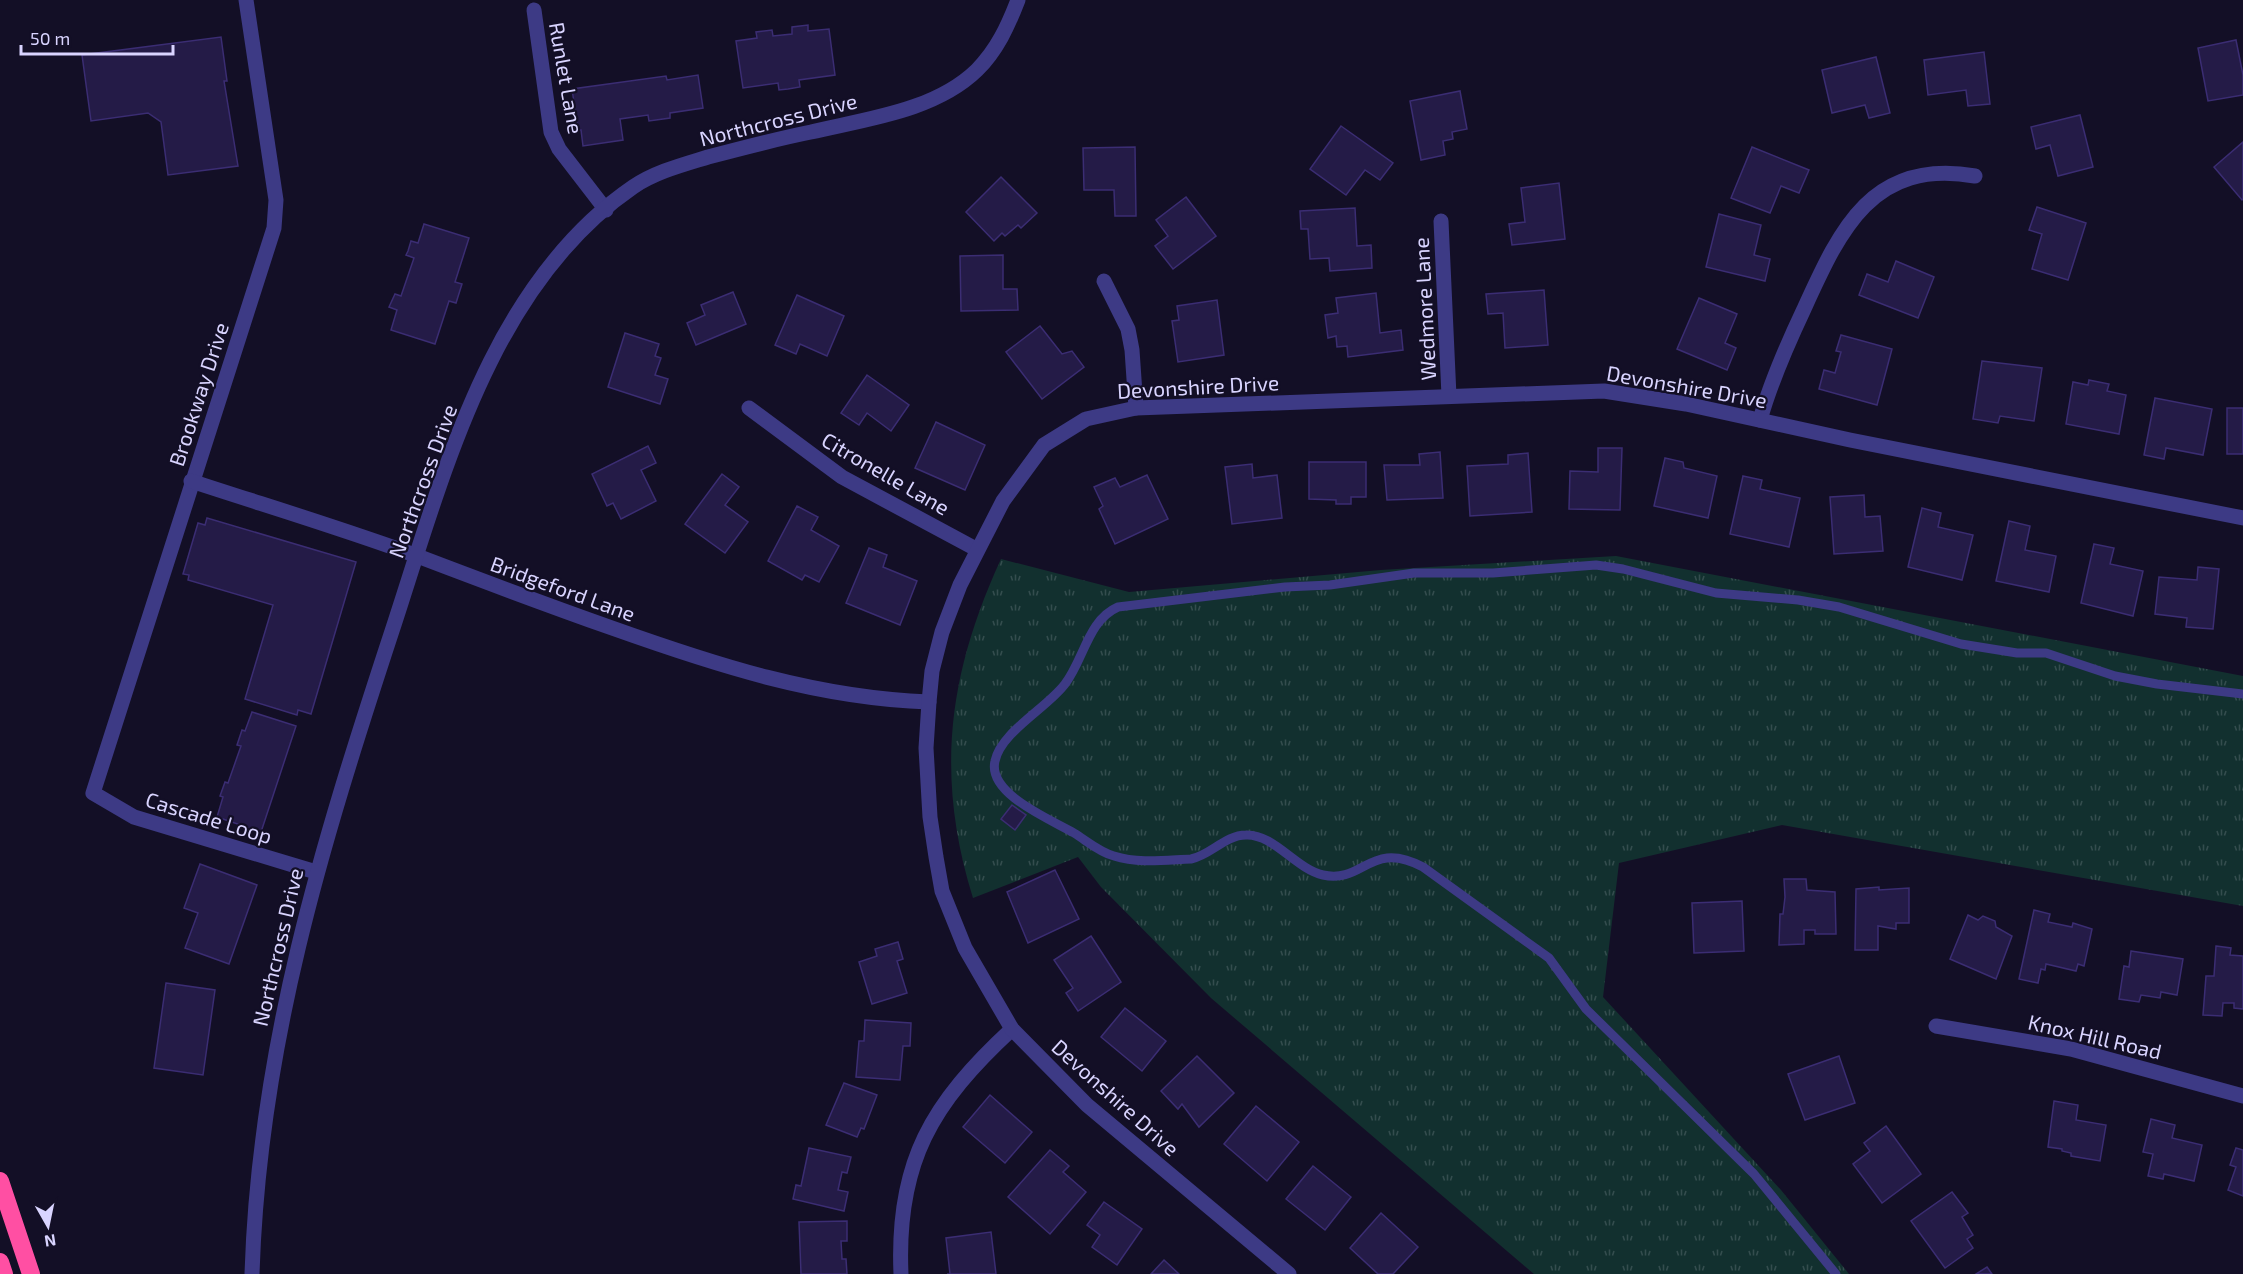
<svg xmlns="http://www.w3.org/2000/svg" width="2243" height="1274" font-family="'Exo 2',sans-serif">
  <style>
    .grass { fill: url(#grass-tufts) }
    .building { fill: #241b47; stroke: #3b2d73; stroke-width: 1.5 }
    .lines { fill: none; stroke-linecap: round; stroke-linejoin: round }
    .service { stroke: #3d3a85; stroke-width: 9 }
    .minor { stroke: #3d3a85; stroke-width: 15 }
    .tertiary { stroke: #3d3a85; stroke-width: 15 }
    .motorway { stroke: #ff4fa3; stroke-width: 18 }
    .labels { text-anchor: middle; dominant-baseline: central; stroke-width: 4.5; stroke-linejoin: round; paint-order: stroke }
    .street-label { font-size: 21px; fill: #d9d4ff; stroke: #130f26 }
  </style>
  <defs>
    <pattern id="grass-tufts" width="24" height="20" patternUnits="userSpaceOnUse" patternTransform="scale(1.5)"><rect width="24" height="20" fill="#12302f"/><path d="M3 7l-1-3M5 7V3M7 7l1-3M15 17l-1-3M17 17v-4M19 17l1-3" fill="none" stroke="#344d4e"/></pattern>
  </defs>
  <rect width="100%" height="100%" fill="#130f26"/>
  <path class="grass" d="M1616,556L2243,676V906L1782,825L1619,863L1603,997L1781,1190L1849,1274H1534L1211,998L1101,887L1078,857L973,898C935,776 948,674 1001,559L1129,592L1381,570Z"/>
  <g class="building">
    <polygon points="808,25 808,31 829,29 835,75 799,80 800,87 788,89 779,90 778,83 743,88 736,41 757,38 756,32 772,30 773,36 792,34 792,27"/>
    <polygon points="221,37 227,81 224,81 238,166 168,175 161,122 148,113 91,121 82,55"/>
    <polygon points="2236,40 2243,75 2243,95 2208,101 2198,48"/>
    <polygon points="1984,52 1990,104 1968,106 1966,90 1928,95 1924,60"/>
    <polygon points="1876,57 1890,113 1869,118 1865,105 1832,113 1822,70"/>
    <polygon points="698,75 703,108 670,113 670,118 649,121 648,115 620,119 623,140 583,146 581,130 578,130 572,89 666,76 667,80"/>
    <polygon points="1460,91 1467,129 1452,132 1453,139 1443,141 1445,155 1421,160 1410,101"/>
    <polygon points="2080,115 2093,167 2058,176 2050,145 2036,149 2031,127"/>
    <polygon points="1341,126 1393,163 1380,180 1365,170 1346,195 1310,169"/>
    <polygon points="2243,142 2243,199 2242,200 2214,167"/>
    <polygon points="1135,147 1136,216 1115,216 1114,190 1084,190 1083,148"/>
    <polygon points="1752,147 1809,170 1799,193 1781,186 1770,213 1731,198"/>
    <polygon points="1001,177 1037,213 1021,228 1018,225 1005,236 1002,233 994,241 966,212"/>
    <polygon points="1559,183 1565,239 1512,245 1509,224 1525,222 1521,188"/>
    <polygon points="1186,197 1216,236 1173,269 1155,246 1168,236 1156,220"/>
    <polygon points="2037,207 2086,223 2068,280 2032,269 2042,234 2029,230"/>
    <polygon points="1355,208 1357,246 1371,245 1372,268 1330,271 1329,258 1310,259 1308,229 1301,229 1300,211"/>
    <polygon points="1719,214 1761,225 1754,255 1770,259 1765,281 1706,267"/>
    <polygon points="424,224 469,238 455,282 462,284 456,303 449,301 435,344 391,330 397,310 389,307 395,294 401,296 414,258 406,255 408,251 411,241 418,243"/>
    <polygon points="1003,255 1003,289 1017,289 1018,310 961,311 960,256"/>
    <polygon points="1896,261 1934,277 1918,318 1859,295 1867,274 1888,282"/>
    <polygon points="1544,290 1548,345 1505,348 1503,313 1488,314 1486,294"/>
    <polygon points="733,292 746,324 696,345 687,323 705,315 701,305"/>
    <polygon points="1376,293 1380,333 1401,330 1403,350 1348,357 1347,346 1337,347 1336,336 1328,338 1325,315 1338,313 1336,298"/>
    <polygon points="797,295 844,316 827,356 800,344 796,354 775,345"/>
    <polygon points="1699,298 1737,314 1725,343 1736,348 1727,370 1677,349"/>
    <polygon points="1217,300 1224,355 1178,362 1172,321 1179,320 1177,306"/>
    <polygon points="1040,326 1062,354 1072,351 1084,367 1042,399 1006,352"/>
    <polygon points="625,333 659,344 655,356 661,358 655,375 668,379 660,404 608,387"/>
    <polygon points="1841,335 1892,349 1877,405 1819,389 1824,370 1835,373 1841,352 1836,351"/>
    <polygon points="1982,361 2042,368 2034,421 2000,416 1998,423 1973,419"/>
    <polygon points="867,375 909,405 891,431 867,413 859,425 841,413"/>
    <polygon points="2089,380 2109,384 2107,391 2126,395 2119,434 2066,424 2073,382 2088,385"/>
    <polygon points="2155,398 2212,409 2203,455 2166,448 2164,459 2144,455"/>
    <rect x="2227" y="408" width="16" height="46"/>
    <polygon points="936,422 985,445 965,490 915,468"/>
    <polygon points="648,446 656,463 641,470 656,501 621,519 613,503 607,506 592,474"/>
    <polygon points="1598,448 1622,448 1620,510 1569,509 1570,471 1598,472"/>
    <polygon points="1440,452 1443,498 1387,500 1384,465 1420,465 1419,454"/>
    <polygon points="1528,453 1532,512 1470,516 1467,466 1508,464 1508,455"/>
    <polygon points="1665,458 1683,462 1684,468 1717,476 1708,518 1654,506"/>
    <polygon points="1309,462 1366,462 1366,497 1351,497 1351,504 1336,504 1336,500 1309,499"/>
    <polygon points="1252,464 1253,478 1277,475 1282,518 1232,524 1225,467"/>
    <polygon points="722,474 739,487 725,505 748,522 725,553 685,524"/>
    <polygon points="1147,475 1168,519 1115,544 1099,509 1103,506 1094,487 1115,478 1120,487"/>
    <polygon points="1743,476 1762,480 1760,489 1800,498 1789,547 1730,534"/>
    <polygon points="1864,495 1865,517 1880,516 1883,551 1834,554 1830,497"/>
    <polygon points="797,506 818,517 811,530 839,546 819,582 805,575 802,580 768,561"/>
    <polygon points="1922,508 1941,513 1938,527 1973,535 1962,580 1908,567"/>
    <polygon points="207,518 356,562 311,714 298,710 297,715 245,699 273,605 188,580 189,575 183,574 198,523 205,525"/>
    <polygon points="2009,521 2030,526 2025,550 2056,556 2049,592 1996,581"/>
    <polygon points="2094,544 2114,548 2110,564 2143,571 2133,616 2081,603"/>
    <polygon points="869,548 887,555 883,567 917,581 900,625 846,603"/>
    <polygon points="2198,567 2219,569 2213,629 2186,627 2187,618 2155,614 2159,577 2197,580"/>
    <polygon points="252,712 296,726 261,832 217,817 223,797 220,796 225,782 228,783 241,746 237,745 242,730 245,731"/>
    <polygon points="1012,805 1026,815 1015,830 1001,819"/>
    <polygon points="200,864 257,885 229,964 185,948 198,913 184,908"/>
    <polygon points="1055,870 1079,919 1028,943 1007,892"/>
    <polygon points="1784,879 1806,879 1807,890 1835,892 1836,934 1815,934 1815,930 1804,930 1804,944 1779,945 1780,914 1783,914 1785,897"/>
    <polygon points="1879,887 1879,890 1909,888 1909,923 1896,923 1896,929 1878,926 1878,950 1855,950 1856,889"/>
    <polygon points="1742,901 1744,951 1694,953 1692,903"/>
    <polygon points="2034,910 2050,914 2048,922 2072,927 2073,923 2092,929 2084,966 2078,964 2076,971 2046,964 2045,970 2041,969 2038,983 2019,979"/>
    <polygon points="1968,915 1978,920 1983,916 1995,921 1996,927 2012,936 1996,979 1950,959"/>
    <polygon points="1091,936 1121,982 1078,1011 1066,993 1073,988 1054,960"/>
    <polygon points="898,942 903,959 897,961 907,993 872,1004 859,962 877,956 875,949"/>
    <polygon points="2216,946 2231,948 2230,955 2243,956 2243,1009 2234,1008 2234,1003 2223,1003 2222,1016 2203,1015 2206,976 2214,976"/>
    <polygon points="2131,951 2183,959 2177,995 2161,992 2160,998 2141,995 2139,1002 2119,999 2124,966 2129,967"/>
    <polygon points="166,983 215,990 203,1075 154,1068"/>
    <polygon points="1125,1008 1166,1041 1142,1071 1101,1037"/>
    <polygon points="865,1020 911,1023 910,1046 903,1046 900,1080 856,1077 859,1041 864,1041"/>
    <polygon points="1197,1056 1234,1093 1199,1127 1182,1104 1178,1109 1161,1091"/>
    <polygon points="1839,1056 1855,1103 1805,1120 1788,1074"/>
    <polygon points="844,1083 877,1095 864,1129 861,1128 857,1137 826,1125"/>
    <polygon points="990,1095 1032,1132 1005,1163 963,1127"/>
    <polygon points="2054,1101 2078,1105 2076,1120 2106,1125 2100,1161 2071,1156 2071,1153 2062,1151 2062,1149 2048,1147"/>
    <polygon points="1256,1106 1299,1142 1267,1181 1224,1144"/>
    <polygon points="2151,1119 2175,1125 2172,1138 2202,1145 2194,1181 2164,1174 2163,1179 2148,1176 2153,1154 2143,1152"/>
    <polygon points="1886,1126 1921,1174 1882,1203 1853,1164 1870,1151 1864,1143"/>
    <polygon points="809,1148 851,1157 847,1173 842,1172 838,1190 848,1192 844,1211 793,1199 796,1185 801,1186"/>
    <polygon points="2236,1148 2243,1150 2243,1196 2228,1190 2236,1167 2230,1165"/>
    <polygon points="1050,1150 1069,1166 1063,1172 1086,1192 1050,1234 1008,1197"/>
    <polygon points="1313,1166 1351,1197 1325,1230 1286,1199"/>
    <polygon points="1952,1192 1968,1213 1962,1217 1973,1235 1967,1239 1973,1248 1945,1268 1911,1221"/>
    <polygon points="1104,1202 1142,1229 1117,1265 1092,1247 1100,1235 1087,1225"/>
    <polygon points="1381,1213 1418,1247 1393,1274 1378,1274 1350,1248"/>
    <polygon points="847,1221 847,1241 841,1241 842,1259 846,1259 847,1274 801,1274 799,1222"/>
    <polygon points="991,1232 996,1274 947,1274 950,1274 946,1238"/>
    <polygon points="1164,1260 1179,1274 1151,1274"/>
    <polygon points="1987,1267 1992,1274 1976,1274"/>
  </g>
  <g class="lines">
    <path class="service" d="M1836,1274L1754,1174L1586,1009L1549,958L1423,867C1370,839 1364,884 1323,875C1296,869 1274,834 1246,835C1225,835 1211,855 1191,859C1166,860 1139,864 1114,856C1099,852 1087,841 1074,833C1052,820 987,794 995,761C1001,732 1047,708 1065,684C1084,659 1088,620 1118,607L1285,587L1330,585L1414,573H1493L1596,565L1623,569L1716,593L1798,600L1839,607L1961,644L2017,653H2046L2115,676L2157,684L2243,694"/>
    <g class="minor">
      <polyline points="246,0 276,200 274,228 93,793 134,817 316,872"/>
      <polyline points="534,10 551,132 559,149 606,210"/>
      <polyline points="1441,221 1449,396"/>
      <polyline points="1104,281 1128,329 1132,350 1136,408"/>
      <polyline points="749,408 842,477 976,549"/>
      <path d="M1760,420C1771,381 1787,345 1804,309C1840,230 1872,158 1975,176"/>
      <path d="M191,481C267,506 344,529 420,557C483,581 547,605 612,628C716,665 817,698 929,702"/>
      <polyline points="1936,1026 2071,1049 2243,1096"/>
      <path d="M901,1274C896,1162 932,1103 1012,1029"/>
      <polyline points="1289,1274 1087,1105 1012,1029 965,948 942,891 936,857 930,817 926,748 929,702 932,671 942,632 960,585 1003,501 1044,445 1086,419 1136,408 1604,391 1686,404 1850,440 2243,518"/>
    </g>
    <path class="tertiary" d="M252,1274C259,1047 322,844 392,631C443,476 490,285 633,187C655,172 682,165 708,157C742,148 776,139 811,132C866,119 935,111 977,70C997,50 1008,26 1018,0"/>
    <g class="motorway">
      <polyline points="0,1181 31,1274"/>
      <polyline points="0,1262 4,1274"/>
    </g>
  </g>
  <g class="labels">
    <g class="street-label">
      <text transform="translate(567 78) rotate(80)">Runlet Lane</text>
      <text transform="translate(778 119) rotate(-14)">Northcross Drive</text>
      <text transform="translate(1424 309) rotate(-93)">Wedmore Lane</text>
      <text transform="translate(1198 386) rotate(-3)">Devonshire Drive</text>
      <text transform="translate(1687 386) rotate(10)">Devonshire Drive</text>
      <text transform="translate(198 394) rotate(-72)">Brookway Drive</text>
      <text transform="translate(886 473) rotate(30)">Citronelle Lane</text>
      <text transform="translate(422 481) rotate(-70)">Northcross Drive</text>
      <text transform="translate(563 588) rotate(20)">Bridgeford Lane</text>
      <text transform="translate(209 817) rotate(17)">Cascade Loop</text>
      <text transform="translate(277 947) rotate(-77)">Northcross Drive</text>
      <text transform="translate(2095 1036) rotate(13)">Knox Hill Road</text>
      <text transform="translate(1116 1097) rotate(42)">Devonshire Drive</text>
    </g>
  </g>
  <g transform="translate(48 1226) rotate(171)" stroke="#130f26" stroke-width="4.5" paint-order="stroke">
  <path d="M0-4.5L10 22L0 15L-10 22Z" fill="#d9d4ff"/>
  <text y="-9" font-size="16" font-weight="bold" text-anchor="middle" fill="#d9d4ff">N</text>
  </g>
  <path d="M21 45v9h152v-9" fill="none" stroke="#d9d4ff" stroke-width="3"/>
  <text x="30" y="45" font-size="18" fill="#d9d4ff" stroke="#130f26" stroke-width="4.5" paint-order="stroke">50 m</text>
</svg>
